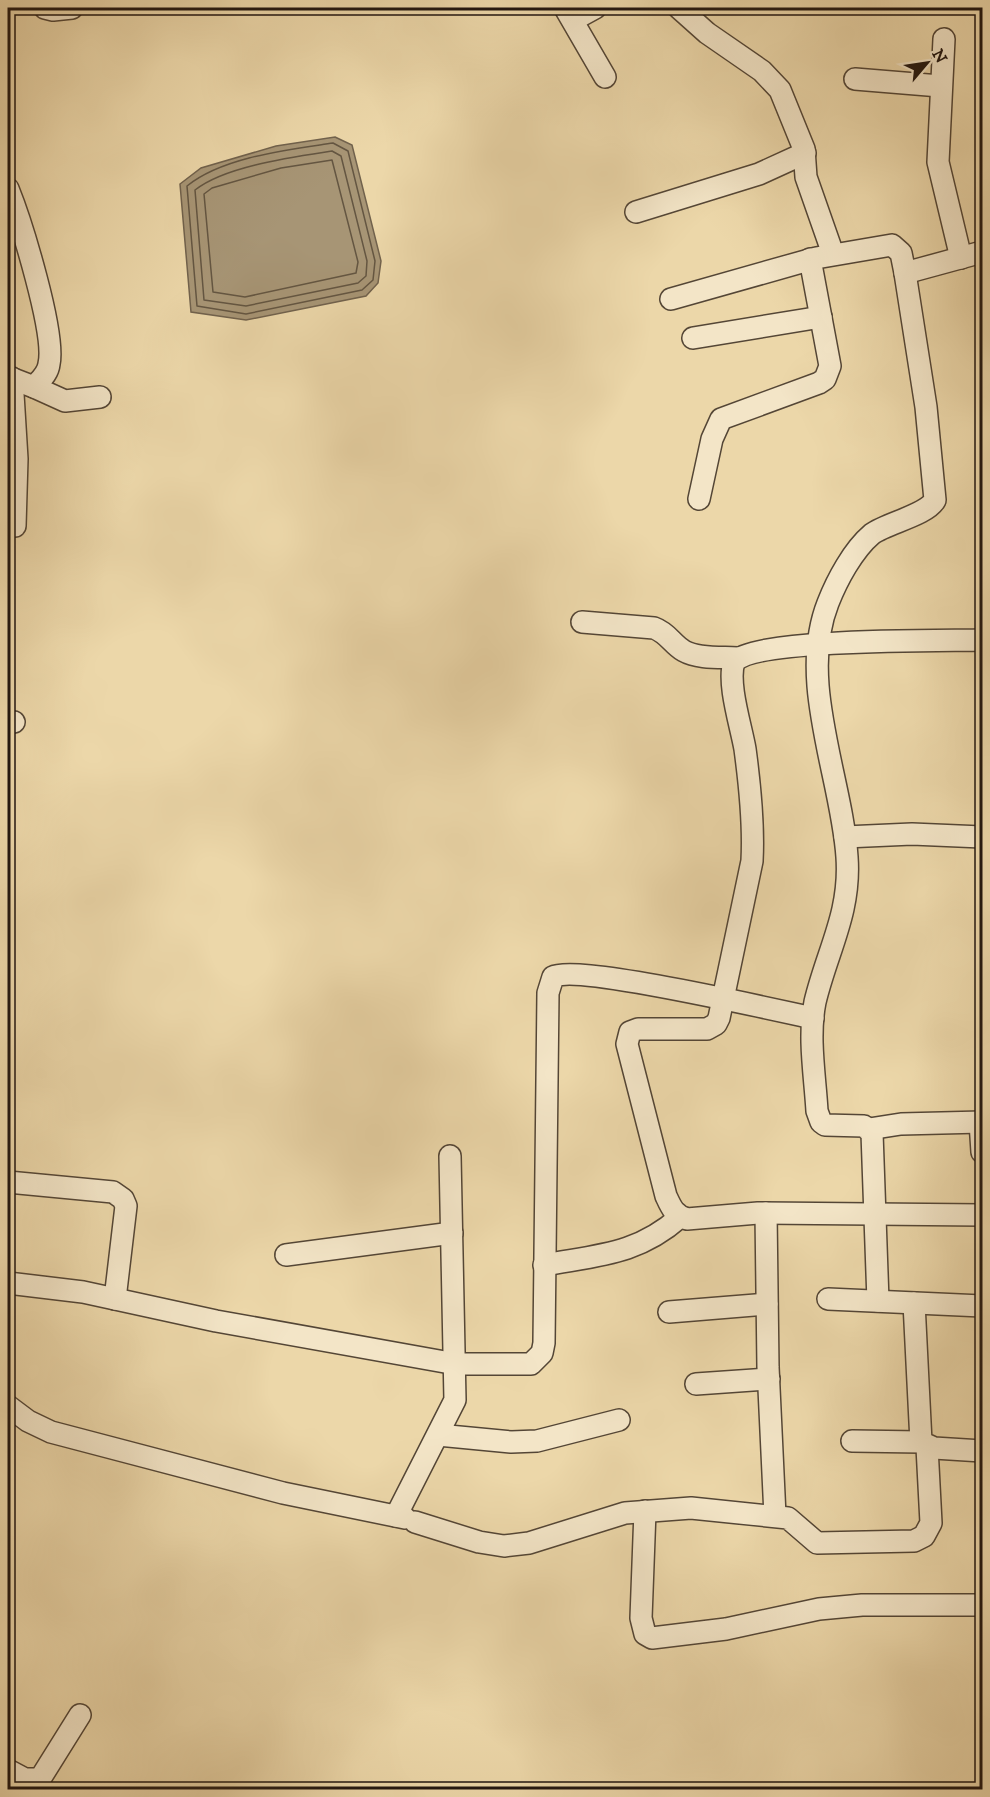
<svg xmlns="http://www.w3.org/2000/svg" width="990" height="1797" font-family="'IM FELL DW Pica',serif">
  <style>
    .water { fill: #a79575; stroke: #71624d; stroke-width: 1.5 }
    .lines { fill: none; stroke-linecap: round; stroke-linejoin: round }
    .shore { stroke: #645642; stroke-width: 1.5 }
    .minor-casing { stroke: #544636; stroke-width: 24 }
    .minor { stroke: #f3e5c7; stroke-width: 21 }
  </style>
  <rect width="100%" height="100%" fill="#ecd7a9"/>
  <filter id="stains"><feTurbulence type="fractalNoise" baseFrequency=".00333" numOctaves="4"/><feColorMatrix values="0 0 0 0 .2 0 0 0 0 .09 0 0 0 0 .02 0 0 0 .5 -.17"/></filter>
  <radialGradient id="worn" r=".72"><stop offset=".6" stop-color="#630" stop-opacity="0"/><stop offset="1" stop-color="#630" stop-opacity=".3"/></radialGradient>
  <polygon class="water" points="335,137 352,145 381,261 378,283 366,296 246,320 191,312 180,184 201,168 276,146"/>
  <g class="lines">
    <g class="shore">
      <path d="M333,143L348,151L375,261L373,280L362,290L246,314L197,306L187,186C223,157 287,150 333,143Z"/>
      <path d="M332,151L341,156L367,261L366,276L358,283L246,306L204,300L195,190C225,166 293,157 332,151Z"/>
      <polygon points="332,160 358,262 356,273 245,297 213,292 204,194 212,188 281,168"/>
    </g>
    <g class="minor-casing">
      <g id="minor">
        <polyline points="45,8 53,10 72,8"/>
        <polyline points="565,8 605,77"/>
        <polyline points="679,8 707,33 762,71 780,90 804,149 806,177 833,254"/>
        <polyline points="573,20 595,8"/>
        <polyline points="944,39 938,162 961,258"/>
        <polyline points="855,79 940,86"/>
        <path d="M8,189C21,221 56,334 49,364C48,374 40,380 34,387L8,377"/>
        <polyline points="636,212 759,174 805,153"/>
        <polyline points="905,273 982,252"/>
        <path d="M671,299L816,258L892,245L901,253L905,273L926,407L935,500C927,515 887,523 872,534C853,550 837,580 828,603C797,681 842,778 847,857C851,913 827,951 815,1002C808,1037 815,1076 817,1111L821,1122L825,1125L864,1126L872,1133L878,1301"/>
        <polyline points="693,338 821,317"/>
        <polyline points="12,378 17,459 15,526"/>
        <polyline points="34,387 65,401 100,397"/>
        <polyline points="699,499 712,439 721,419 819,383 825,379 830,366 810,259"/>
        <path d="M582,622L654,628C668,633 672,644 684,651C698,659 722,657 737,658"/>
        <path d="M982,640C941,641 756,638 734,662C727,683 741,726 745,749C750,786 754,824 752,861L719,1018L716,1024L707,1029H638L630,1032L627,1044L666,1196C671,1207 674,1215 687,1219L758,1213L982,1215"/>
        <polyline points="8,723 14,722"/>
        <polyline points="845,837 912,834 982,837"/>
        <polyline points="980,1122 982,1152"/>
        <polyline points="869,1129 901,1124 982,1122"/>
        <polyline points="8,1182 113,1192 123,1199 126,1206 115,1299"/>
        <polyline points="766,1213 768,1367 775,1516"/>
        <polyline points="286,1255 452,1233"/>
        <path d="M544,1265C598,1255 637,1255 680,1217"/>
        <path d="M8,1283L83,1292L216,1321L456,1364H531L542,1353L544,1343L548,993L553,977C576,964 775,1010 813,1018"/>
        <polyline points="828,1299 982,1306"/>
        <polyline points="914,1303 921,1442 934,1448 982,1451"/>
        <polyline points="669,1312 767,1304"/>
        <polyline points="696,1384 769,1379"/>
        <polyline points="8,1406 28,1421 51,1432 283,1493 405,1518"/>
        <polyline points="438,1435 511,1442 537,1441 619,1420"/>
        <polyline points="852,1441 921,1442"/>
        <polyline points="645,1511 641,1618 645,1634 652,1638 726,1629 819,1609 862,1605 982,1605"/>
        <polyline points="396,1516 455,1400 450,1156"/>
        <polyline points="415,1522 479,1542 504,1546 529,1543 625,1513 691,1508 788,1518 817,1543 914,1541 924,1536 931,1523 927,1447"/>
        <polyline points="8,1770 25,1779 40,1779 80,1715"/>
      </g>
    </g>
    <use href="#minor" class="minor"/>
  </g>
  <rect width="990" height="1797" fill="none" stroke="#ecd7a9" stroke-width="30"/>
  <rect x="9" y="9" width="972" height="1779" fill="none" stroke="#211610" stroke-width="3"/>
  <rect x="15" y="15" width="960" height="1767" fill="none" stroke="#211610" stroke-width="1.5"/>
  <g transform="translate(927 63) rotate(61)" stroke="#f3e5c7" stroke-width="4.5" paint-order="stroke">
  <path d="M0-4.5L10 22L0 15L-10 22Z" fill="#211610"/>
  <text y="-9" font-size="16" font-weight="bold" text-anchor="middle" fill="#211610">N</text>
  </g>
  <rect width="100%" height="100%" filter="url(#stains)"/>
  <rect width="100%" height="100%" fill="url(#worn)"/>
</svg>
